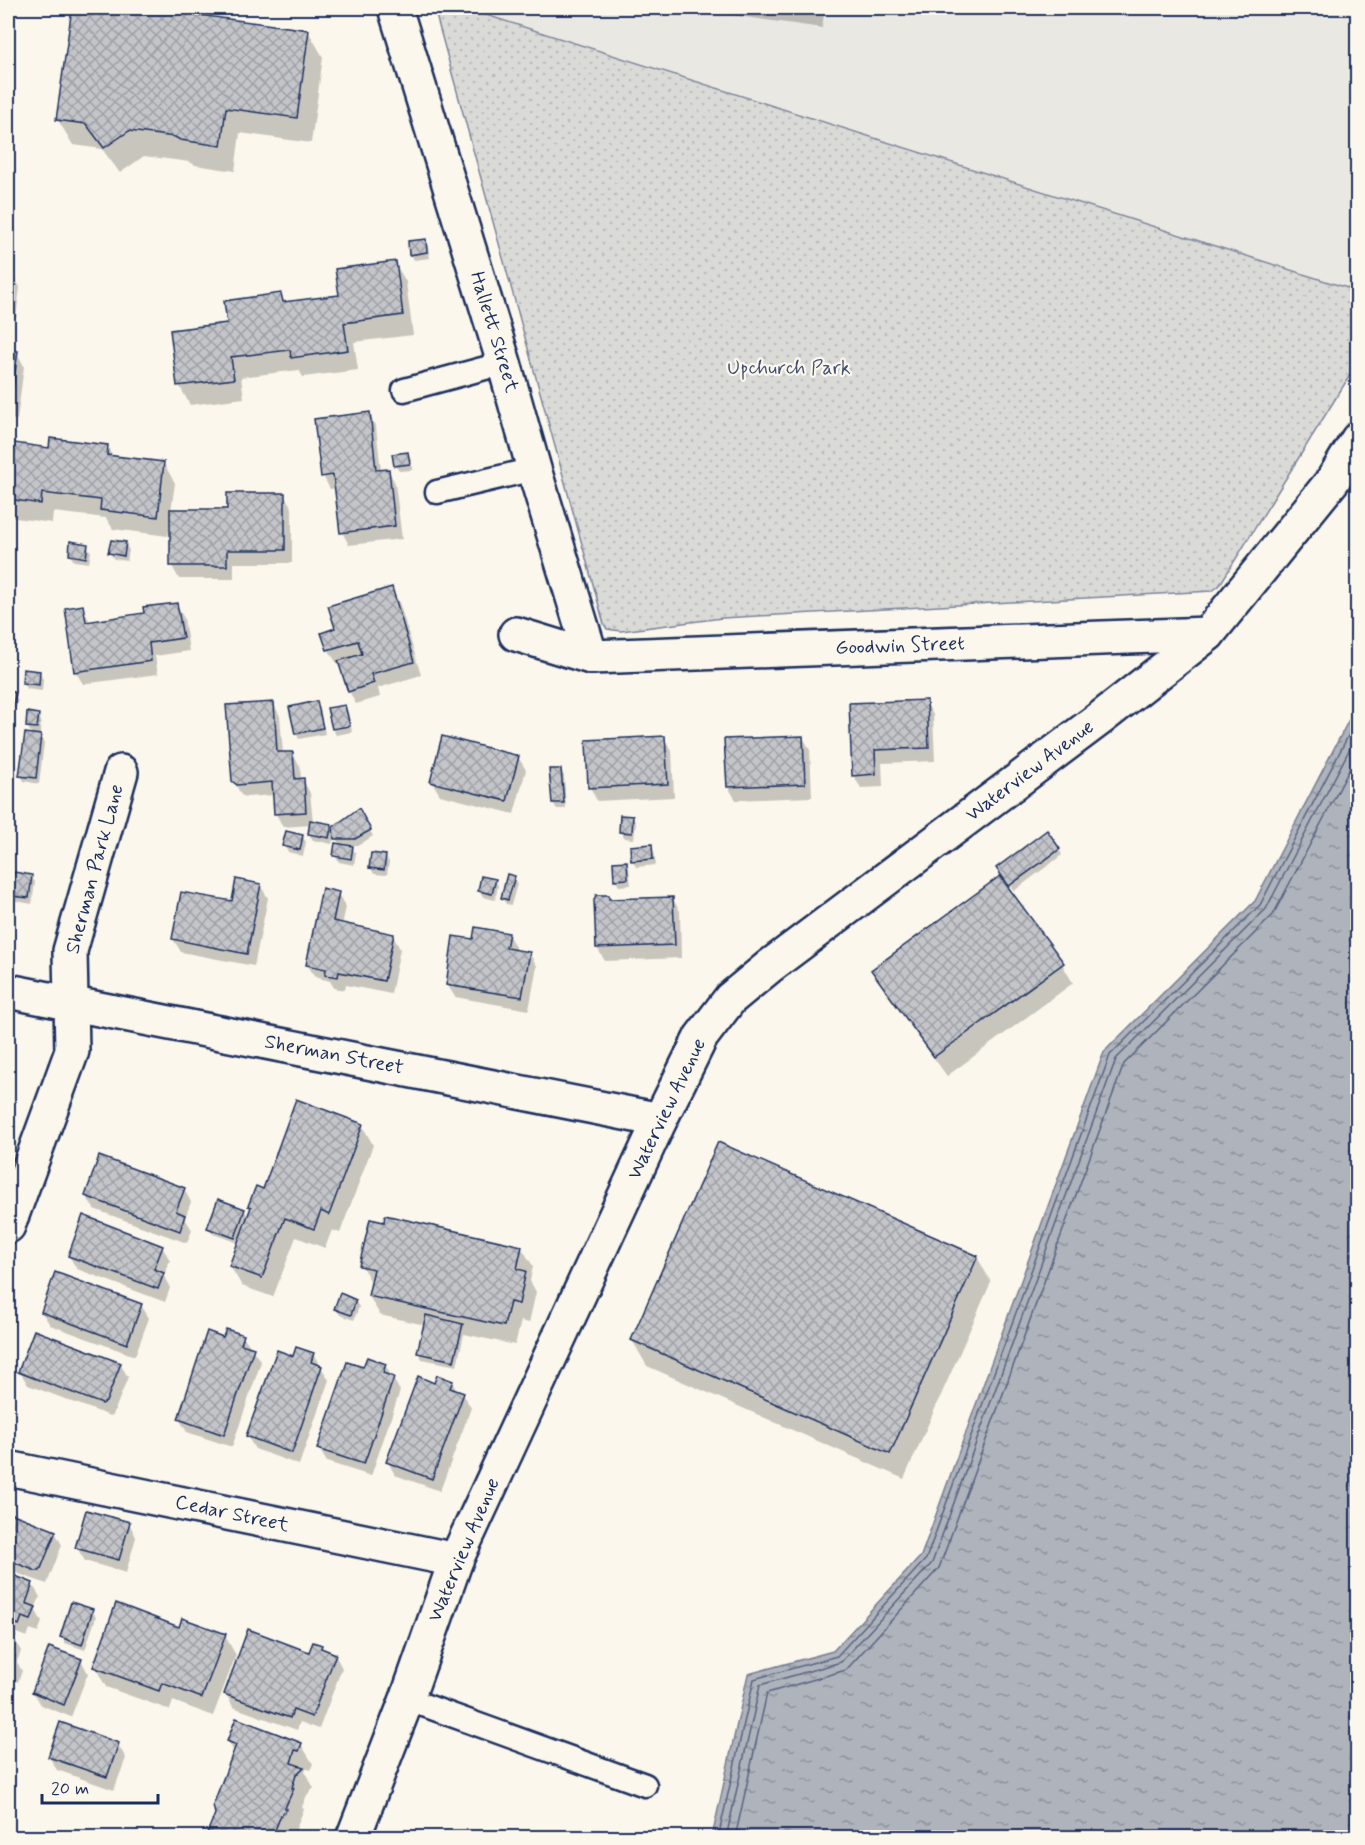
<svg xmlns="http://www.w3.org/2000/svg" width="1365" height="1845" font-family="Mynerve,sans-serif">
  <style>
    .built { fill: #eae8e2 }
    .park { fill: url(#park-dots); stroke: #7a849a; stroke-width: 1.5 }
    .water { fill: url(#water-ripples); stroke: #747e96; stroke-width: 1.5 }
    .shadow { fill: #0003 }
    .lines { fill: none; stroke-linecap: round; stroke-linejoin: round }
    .shore { stroke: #566483; stroke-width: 1.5 }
    .building { fill: url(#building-cross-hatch); stroke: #1b2f5e; stroke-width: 1.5 }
    .service-casing { stroke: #1b2f5e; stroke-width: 27 }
    .minor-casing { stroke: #1b2f5e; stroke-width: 38 }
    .tertiary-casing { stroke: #1b2f5e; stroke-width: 38 }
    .service { stroke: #fbf7ec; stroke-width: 22 }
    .minor { stroke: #fbf7ec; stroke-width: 33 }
    .tertiary { stroke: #fbf7ec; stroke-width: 33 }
    .labels { text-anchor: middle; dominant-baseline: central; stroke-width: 4.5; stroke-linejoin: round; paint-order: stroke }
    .street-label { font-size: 20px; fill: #1b2f5e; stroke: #fbf7ec }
    .park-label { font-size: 20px; fill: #415176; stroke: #fbf7ec }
  </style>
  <defs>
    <pattern id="park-dots" width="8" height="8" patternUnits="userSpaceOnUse" patternTransform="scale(1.5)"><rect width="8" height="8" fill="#dadad7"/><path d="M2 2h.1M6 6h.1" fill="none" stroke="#babbbb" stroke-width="1.8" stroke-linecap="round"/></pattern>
    <pattern id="water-ripples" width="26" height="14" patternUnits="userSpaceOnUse" patternTransform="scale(1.5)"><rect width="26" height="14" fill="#afb3bb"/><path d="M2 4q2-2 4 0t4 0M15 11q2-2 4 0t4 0" fill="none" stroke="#8e929b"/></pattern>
    <pattern id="building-cross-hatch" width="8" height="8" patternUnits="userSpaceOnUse" patternTransform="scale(1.5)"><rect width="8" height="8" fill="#c3c5c9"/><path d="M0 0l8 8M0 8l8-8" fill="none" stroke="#9ea0a6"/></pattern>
  </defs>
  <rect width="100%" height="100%" fill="#fbf7ec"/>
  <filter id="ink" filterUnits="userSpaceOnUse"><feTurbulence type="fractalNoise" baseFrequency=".0167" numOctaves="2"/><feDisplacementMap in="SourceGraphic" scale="12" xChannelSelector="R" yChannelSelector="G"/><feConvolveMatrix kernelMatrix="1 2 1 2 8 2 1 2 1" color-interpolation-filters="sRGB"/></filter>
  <g filter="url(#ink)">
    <polygon class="built" points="464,8 1357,8 1357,291"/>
    <polygon class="park" points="434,8 464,8 1357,291 1357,364 1219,586 1212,591 722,618 621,631 607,629 604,624"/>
    <polygon class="water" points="1357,704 1357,1837 712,1837 748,1674 833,1651 921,1556 1104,1052 1255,901"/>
    <g class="shadow">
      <polygon points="73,8 146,8 148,10 308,31 323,57 311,143 240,133 235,171 195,165 190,162 144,156 120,173 102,149 73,145 58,120"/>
      <polygon points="694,8 825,8 822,28 696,10"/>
      <polygon points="425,241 428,247 430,258 414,260 411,254"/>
      <polygon points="395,263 406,282 413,335 354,342 358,370 303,377 299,370 241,377 244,398 190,405 179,385 229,324 281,295 286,304 341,297"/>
      <polygon points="8,268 20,287 16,318 8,316"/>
      <polygon points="8,352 17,353 24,366 17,420 8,419"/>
      <polygon points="369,414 376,427 381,471 388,470 395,483 402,539 349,545 342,532 337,488 330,489 323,476"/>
      <polygon points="8,444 50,449 107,446 113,458 164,464 175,483 171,511 228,511 284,495 292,508 292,563 234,563 234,579 179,579 172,566 172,524 170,524 168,536 113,529 106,518 53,512 52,523 8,517"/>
      <polygon points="408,454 411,460 413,470 399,471 395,465"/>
      <polygon points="125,544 129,550 127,561 114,559 110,553"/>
      <polygon points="87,546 91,552 89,563 74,561 70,555"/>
      <polygon points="391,589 399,602 421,675 378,688 380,697 356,704 349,691 340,661 336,662 328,649 337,629"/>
      <polygon points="176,605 184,618 189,651 155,656 158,674 83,684 75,671 82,607 90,622 146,614"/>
      <polygon points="39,673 43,679 42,691 27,689 23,683"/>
      <polygon points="8,690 15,695 18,702 15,710 8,710"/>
      <polygon points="926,702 933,715 935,761 882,763 883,787 861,788 853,775 850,705"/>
      <polygon points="273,703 280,716 283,754 292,753 300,766 301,780 303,780 310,793 313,822 331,825 335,833 358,810 373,836 359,845 350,845 356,853 354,865 339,862 335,856 340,845 334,835 332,844 313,840 309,834 311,825 283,827 276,814 274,795 246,797 241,795 234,781"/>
      <polygon points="316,703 320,709 325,734 299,739 296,733"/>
      <polygon points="344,706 348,712 352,732 336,735 333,729"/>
      <polygon points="38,715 41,721 40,734 39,733 44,743 39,784 24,781 21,775 33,736 27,726"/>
      <polygon points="803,737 810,750 812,797 736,800 728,787"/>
      <polygon points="664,738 672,751 674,797 597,801 590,787"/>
      <polygon points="518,757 526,770 514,814 440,795 432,782"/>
      <polygon points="561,770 564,776 566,809 557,809 553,803"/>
      <polygon points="632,817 636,823 634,839 624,838 620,831"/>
      <polygon points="302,836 306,842 303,856 288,852 284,846"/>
      <polygon points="651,846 654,852 656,865 636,867 633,861 631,847"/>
      <polygon points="1059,849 1062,855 1014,891 1002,874"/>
      <polygon points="385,856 389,862 387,875 374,874 371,868"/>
      <polygon points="626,862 629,868 631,885 619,886 615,880"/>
      <polygon points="31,876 35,882 32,904 16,901 12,895"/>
      <polygon points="514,877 517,884 511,905 506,904 502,898"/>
      <polygon points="495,880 498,886 495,900 483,897 479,891"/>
      <polygon points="260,885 268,898 254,966 181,952 173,939"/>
      <polygon points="338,894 346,907 342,925 393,936 400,949 391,994 346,985 345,990 334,988 330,981 315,977 307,964"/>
      <polygon points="608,896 611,901 672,898 680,911 681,958 605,961 597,948 596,900"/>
      <polygon points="508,934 515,947 515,951 529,953 537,966 529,1010 455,997 447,984 475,941"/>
      <polygon points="1062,964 1073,983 947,1076 884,990 873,971"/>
      <polygon points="362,1125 373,1145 340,1233 332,1230 325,1248 296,1237 273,1297 242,1286 230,1266 239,1243 213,1234 209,1228 244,1210 249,1218 252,1209 250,1206"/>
      <polygon points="184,1189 191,1202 185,1218 192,1230 187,1243 94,1209 86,1196"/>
      <polygon points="385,1224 521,1247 533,1266 530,1281 536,1292 529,1323 521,1321 515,1345 464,1334 457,1366 422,1359 418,1352 425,1325 380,1315 369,1296 372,1284 361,1265"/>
      <polygon points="162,1247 170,1260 164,1276 170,1288 165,1302 77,1269 69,1256"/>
      <polygon points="977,1257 991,1282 904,1479 647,1366 632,1340"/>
      <polygon points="355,1301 359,1307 354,1320 340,1315 336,1309"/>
      <polygon points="141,1305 149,1318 135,1356 50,1325 42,1312"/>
      <polygon points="243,1336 261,1362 232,1447 187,1432 179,1419 224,1339"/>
      <polygon points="313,1354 329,1380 299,1465 255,1449 247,1436 293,1358"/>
      <polygon points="120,1364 128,1377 113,1415 110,1416 28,1385 20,1372"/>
      <polygon points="385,1365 400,1391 371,1476 327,1462 319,1449 364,1369"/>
      <polygon points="452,1382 458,1393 463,1394 471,1408 440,1491 395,1475 388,1462 435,1385"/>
      <polygon points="8,1514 55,1532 62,1545 47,1584 8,1570"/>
      <polygon points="129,1523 136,1537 126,1573 85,1561 77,1548"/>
      <polygon points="8,1575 32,1584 40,1597 35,1609 42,1622 38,1632 30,1629 27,1637 8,1630"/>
      <polygon points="92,1610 96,1617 85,1650 65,1643 62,1637"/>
      <polygon points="180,1629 225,1636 236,1655 213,1716 173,1701 170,1710 106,1687 95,1667"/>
      <polygon points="8,1635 14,1638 21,1651 17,1662 22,1671 18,1682 12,1679 8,1690"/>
      <polygon points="321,1647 323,1650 335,1655 342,1668 319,1729 300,1722 297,1730 233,1707 226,1694 310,1654"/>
      <polygon points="81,1660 88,1673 71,1717 41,1705 33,1692"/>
      <polygon points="228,1741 301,1744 313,1764 310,1770 306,1768 305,1772 314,1788 307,1795 302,1807 304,1809 296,1828 297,1829 291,1838 207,1838 216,1814 234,1752"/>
      <polygon points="118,1745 126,1758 114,1790 57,1770 49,1757"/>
    </g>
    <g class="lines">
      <g class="shore">
        <polyline points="718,1838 754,1679 837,1656 926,1559 1110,1055 1260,905 1358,717"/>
        <polyline points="726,1838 760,1685 841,1662 932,1563 1116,1059 1266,909 1358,733"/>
        <polyline points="735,1838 767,1693 846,1670 939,1568 1124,1064 1273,915 1358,753"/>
      </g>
    </g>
    <g class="building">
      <polygon points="72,8 148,8 309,30 297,118 226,108 221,146 180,140 175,137 129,131 104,148 86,124 56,120"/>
      <polygon points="426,239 427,252 409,255 408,241"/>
      <polygon points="396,261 403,315 344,323 348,350 291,358 290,350 231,357 234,379 177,386 170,330 227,323 224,301 281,293 283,302 339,295 335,269"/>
      <polygon points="8,266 13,273 10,305 8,305"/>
      <polygon points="8,350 18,351 10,408 8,407"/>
      <polygon points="370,412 376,470 389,469 395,526 340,533 333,475 321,477 314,419"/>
      <polygon points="50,438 108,445 107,455 164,462 158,517 100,510 101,500 42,493 41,504 8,499 8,442 49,448"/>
      <polygon points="408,452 410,464 394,466 392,454"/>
      <polygon points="227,493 285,493 285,550 227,550 227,566 170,566 170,509 227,509"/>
      <polygon points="111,540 126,542 124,556 108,553"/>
      <polygon points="70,541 88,544 86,558 69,555"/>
      <polygon points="392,587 414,662 371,674 374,683 348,692 338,661 362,654 358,641 327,650 321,633 335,628 328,606"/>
      <polygon points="177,603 183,638 149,643 151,661 74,672 65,608 83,605 86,622 144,613 143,607"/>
      <polygon points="23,669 40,671 39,685 22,683"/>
      <polygon points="8,688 16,694 12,705 8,704"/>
      <polygon points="927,700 929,748 875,750 876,774 852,776 849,703"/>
      <polygon points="317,701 323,728 295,734 289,707"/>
      <polygon points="274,702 277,752 293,752 295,779 304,778 306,812 274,814 272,782 237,785 232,781 226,705"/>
      <polygon points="345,705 350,726 332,729 327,708"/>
      <polygon points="27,712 39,714 37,728 26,727"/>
      <polygon points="25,733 41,735 36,778 19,776"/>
      <polygon points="442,736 519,756 507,801 430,782"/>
      <polygon points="665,736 668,784 588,788 586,740"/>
      <polygon points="803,736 805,784 727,787 724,739"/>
      <polygon points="549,769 561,769 564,803 552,803"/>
      <polygon points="359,808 371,830 355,839 334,839 333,827"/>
      <polygon points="620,815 633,816 632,833 619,832"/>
      <polygon points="310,820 332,824 329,838 308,834"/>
      <polygon points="1047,830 1060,849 1009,886 996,868"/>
      <polygon points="286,831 303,835 300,850 282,846"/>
      <polygon points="335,843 353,846 351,859 333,856"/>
      <polygon points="652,844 653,859 631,861 630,846"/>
      <polygon points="371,853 386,855 384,870 369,868"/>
      <polygon points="627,861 628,879 614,880 613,862"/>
      <polygon points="14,872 32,875 29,898 11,896"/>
      <polygon points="507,874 515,876 508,900 501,898"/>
      <polygon points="481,876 496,879 492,894 478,891"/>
      <polygon points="1000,876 1064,963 934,1057 871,970"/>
      <polygon points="236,879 261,884 247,954 172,939 181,892 232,901"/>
      <polygon points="322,888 339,892 333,921 394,934 384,981 339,972 338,977 325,975 326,969 306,965"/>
      <polygon points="596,895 609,895 609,899 673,897 675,945 596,948 594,900"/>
      <polygon points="475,927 509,933 506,948 530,952 522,997 446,985 453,936 473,939"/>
      <polygon points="296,1099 363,1124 329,1215 321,1211 314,1229 285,1218 262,1278 229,1266 251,1207 248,1206 256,1186 263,1189"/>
      <polygon points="718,1142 978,1256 890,1454 631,1340"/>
      <polygon points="99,1156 185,1188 176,1211 185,1215 180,1231 85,1196"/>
      <polygon points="218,1199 245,1209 235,1238 207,1228"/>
      <polygon points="83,1215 163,1246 154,1269 164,1273 158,1289 68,1256"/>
      <polygon points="385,1215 522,1246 517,1269 526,1271 519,1304 510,1302 504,1326 368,1296 374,1269 359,1266 370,1219 384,1222"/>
      <polygon points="55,1272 142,1304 127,1344 41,1312"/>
      <polygon points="340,1293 356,1300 351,1315 334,1309"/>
      <polygon points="426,1315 463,1324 454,1361 417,1353"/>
      <polygon points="226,1329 244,1335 241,1344 254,1348 224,1435 178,1419 207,1331 223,1337"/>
      <polygon points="34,1330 121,1363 106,1402 102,1404 18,1372"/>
      <polygon points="296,1347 314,1353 311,1362 322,1366 292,1453 246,1436 277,1350 293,1356"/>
      <polygon points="367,1357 386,1364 383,1373 394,1377 364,1464 317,1449 347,1362 363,1367"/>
      <polygon points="437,1375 453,1381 450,1388 464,1393 432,1479 386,1462 418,1376 434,1383"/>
      <polygon points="86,1510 130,1522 119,1560 75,1548"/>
      <polygon points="8,1512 56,1531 40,1571 36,1571 8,1560"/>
      <polygon points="8,1573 33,1583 26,1603 36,1607 31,1620 22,1617 19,1625 8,1620"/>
      <polygon points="71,1602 93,1609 82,1645 60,1637"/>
      <polygon points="116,1603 179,1627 182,1618 226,1634 202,1698 162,1683 159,1691 93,1667"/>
      <polygon points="248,1629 309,1652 313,1642 322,1645 321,1648 336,1654 312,1717 293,1710 290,1718 224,1694"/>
      <polygon points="8,1634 15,1636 9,1654 15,1656 11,1670 8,1669"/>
      <polygon points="49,1647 82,1659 64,1705 32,1692"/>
      <polygon points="236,1718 302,1743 299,1751 295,1750 291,1763 304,1767 296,1775 292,1788 294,1788 285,1808 287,1809 281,1815 272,1838 205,1838 215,1814 213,1805 236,1745 227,1741"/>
      <polygon points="60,1722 119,1743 107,1777 48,1757"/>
    </g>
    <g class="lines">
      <g class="service-casing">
        <g id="service">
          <polyline points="404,390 504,363"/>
          <polyline points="437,492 534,469"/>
          <polyline points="407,1699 645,1785"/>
        </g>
      </g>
      <g class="minor-casing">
        <g id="minor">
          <polyline points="395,8 504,363 534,469 591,657"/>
          <polyline points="516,634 591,657 1208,634"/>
          <polyline points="8,991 660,1120"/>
          <polyline points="8,1226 72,1051 70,951 121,772"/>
          <polyline points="8,1468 456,1560"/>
        </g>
      </g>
      <g class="tertiary-casing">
        <polyline id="tertiary" points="353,1838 407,1699 456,1560 660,1120 701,1037 730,999 770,966 1102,717 1208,634 1333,480 1358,439"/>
      </g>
      <use href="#service" class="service"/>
      <use href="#minor" class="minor"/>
      <use href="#tertiary" class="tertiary"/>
    </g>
  </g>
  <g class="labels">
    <g class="street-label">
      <text transform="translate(494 332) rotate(73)">Hallett Street</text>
      <text transform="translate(900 646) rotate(-2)">Goodwin Street</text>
      <text transform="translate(1030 771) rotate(-37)">Waterview Avenue</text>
      <text transform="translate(95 869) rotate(-75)">Sherman Park Lane</text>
      <text transform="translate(334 1055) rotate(11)">Sherman Street</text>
      <text transform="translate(667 1109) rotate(-64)">Waterview Avenue</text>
      <text transform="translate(232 1514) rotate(12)">Cedar Street</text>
      <text transform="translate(464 1550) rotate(-67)">Waterview Avenue</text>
    </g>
    <g class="park-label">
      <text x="789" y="368">Upchurch Park</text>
    </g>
  </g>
  <rect width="1365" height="1845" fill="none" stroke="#fbf7ec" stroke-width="30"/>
  <rect x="15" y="15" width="1335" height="1815" fill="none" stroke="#1b2f5e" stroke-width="2" filter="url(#ink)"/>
  <path d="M42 1794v9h116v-9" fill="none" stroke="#1b2f5e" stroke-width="3"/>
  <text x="51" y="1794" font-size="18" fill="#1b2f5e" stroke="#fbf7ec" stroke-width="4.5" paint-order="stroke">20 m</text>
</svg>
